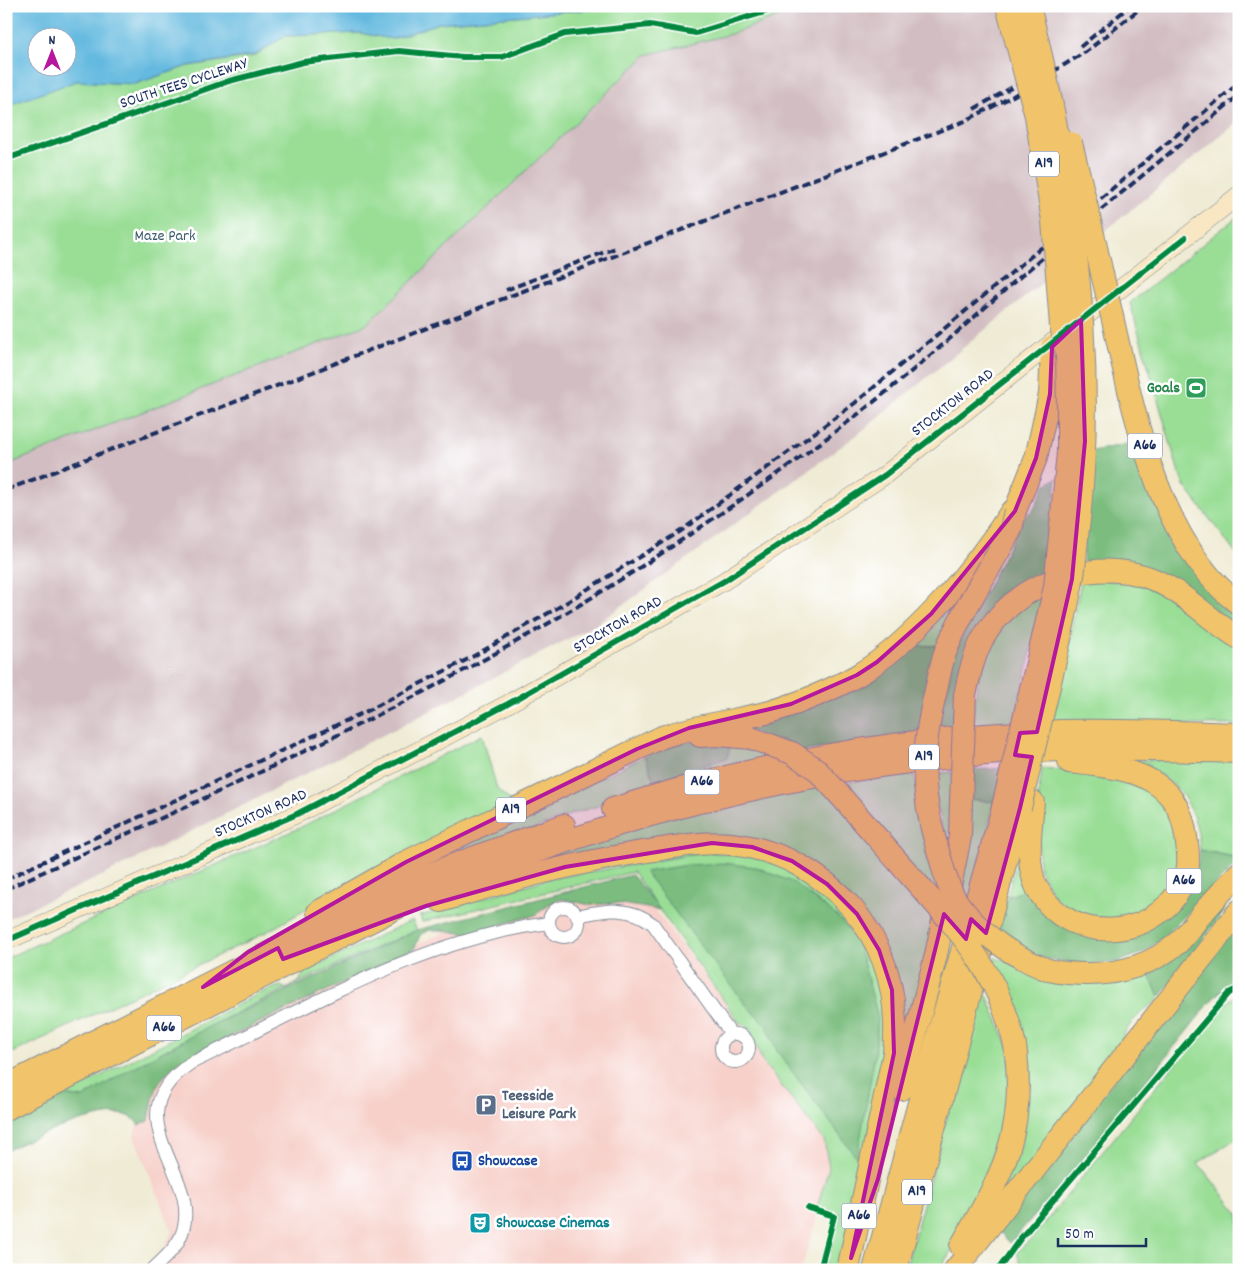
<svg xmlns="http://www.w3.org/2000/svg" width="1245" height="1276" font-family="Dekko,sans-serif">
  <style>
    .built { fill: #f7d0ca }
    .industrial { fill: #d2bec2 }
    .green { fill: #9ade96; stroke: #5a867a }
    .forest { fill: #7bbd7f; stroke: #4b766e }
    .water { fill: #63b9df; stroke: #3f749e; fill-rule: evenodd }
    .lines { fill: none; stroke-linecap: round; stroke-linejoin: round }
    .street-casing { stroke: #858d99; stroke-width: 14 }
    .secondary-casing { stroke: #858d99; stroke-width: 19 }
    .highway-casing { stroke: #858d99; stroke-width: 24 }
    .street { stroke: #fff; stroke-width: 12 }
    .secondary { stroke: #f9e7c3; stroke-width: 18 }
    .highway { stroke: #f1c36a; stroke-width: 22 }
    .rail { stroke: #1b2f5e; stroke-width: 4; stroke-dasharray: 8 4; stroke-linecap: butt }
    .highway-bridge-casing { stroke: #858d99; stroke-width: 24; stroke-linecap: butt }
    .highway-bridge { stroke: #f1c36a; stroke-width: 22 }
    .cycleway-casing { stroke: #fff; stroke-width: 9 }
    .cycleway { stroke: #00873e; stroke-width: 6 }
    .marked { fill: #b5179e; fill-opacity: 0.2; stroke: #b5179e; stroke-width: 4; stroke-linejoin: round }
    .labels { text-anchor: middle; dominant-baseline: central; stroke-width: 5; stroke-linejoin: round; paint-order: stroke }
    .shield { fill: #fff; stroke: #5f6d8e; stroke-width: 1 }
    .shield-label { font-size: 15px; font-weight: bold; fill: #1b2f5e }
    .street-label { font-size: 16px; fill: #1b2f5e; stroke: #fff }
    .park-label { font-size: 16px; fill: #3b5b6c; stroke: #fff }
    .leisure-label { font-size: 16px; font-weight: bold; fill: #27864d; stroke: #fff; text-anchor: end }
    .service-label { font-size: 16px; font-weight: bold; fill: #4e5e75; stroke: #fff; text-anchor: start }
    .transit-label { font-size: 16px; font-weight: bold; fill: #164399; stroke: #fff; text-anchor: start }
    .culture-label { font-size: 16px; font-weight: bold; fill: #0d838f; stroke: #fff; text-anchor: start }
  </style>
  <rect width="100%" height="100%" fill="#fff"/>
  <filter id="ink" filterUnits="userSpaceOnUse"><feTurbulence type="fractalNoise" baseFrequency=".02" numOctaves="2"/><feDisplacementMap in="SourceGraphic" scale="10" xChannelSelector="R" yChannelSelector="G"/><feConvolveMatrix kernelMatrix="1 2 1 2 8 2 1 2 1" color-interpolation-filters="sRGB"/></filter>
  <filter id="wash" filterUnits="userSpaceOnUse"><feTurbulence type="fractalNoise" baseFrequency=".0096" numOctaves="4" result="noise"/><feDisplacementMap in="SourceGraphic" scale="20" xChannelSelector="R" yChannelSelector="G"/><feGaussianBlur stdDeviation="1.12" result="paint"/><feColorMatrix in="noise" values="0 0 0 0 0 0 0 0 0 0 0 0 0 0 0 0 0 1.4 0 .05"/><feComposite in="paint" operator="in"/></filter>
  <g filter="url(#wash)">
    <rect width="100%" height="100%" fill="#efebd4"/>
    <polygon class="built" points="619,884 648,900 827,1140 828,1181 801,1270 157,1270 172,1231 134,1136 146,1087 183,1053 442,933 529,905"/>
    <polygon class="industrial" points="809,6 1239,6 1239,121 857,435 597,624 405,724 106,874 6,919 6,465 366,325 646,55 731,34"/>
    <g class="green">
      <polygon points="625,6 809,6 731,34 646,55 366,325 6,465 6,106 76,81 135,84 188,66 255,56 285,36 360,33 392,39 439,23"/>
      <polygon points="1239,215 1239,557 1185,487 1179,473 1130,303"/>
      <polygon points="978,565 939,646 904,645"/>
      <polygon points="1082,577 1153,586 1239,644 1239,725 1052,723"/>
      <path d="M1045,590L1014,725L972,728C975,689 981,647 1008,617C1017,606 1033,598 1045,590Z"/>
      <polygon points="482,735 497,789 510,801 350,885 259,936 6,1056 6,958 299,828"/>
      <polygon points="732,740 783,756 672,783 572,814 415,875 412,869 645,756 654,781"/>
      <path d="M1239,756V858L1200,850C1196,800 1175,775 1127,761Z"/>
      <polygon points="1042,768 1118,776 1145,784 1167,804 1183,865 1166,899 1127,922 1082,917 1054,896 1039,868 1038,802"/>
      <polygon points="952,772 948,854 931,774"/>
      <polygon points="914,775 941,904 839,783"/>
      <polygon points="823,785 936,920 901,1060 875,926 761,845 486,883 579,844 657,820"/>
      <polygon points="969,799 995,802 969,900 959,878"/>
      <polygon points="1020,848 1031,888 1007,897"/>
      <polygon points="709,852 751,856 793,870 853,919 880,966 889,1037 840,1270 824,1270 840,1214 817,1207 829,1168 824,1140 762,1061 750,1029 739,1022 633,872 422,922 420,916 547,879"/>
      <path d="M412,920L417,930C303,979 188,1032 83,1099L64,1095L260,993L280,986L287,989L299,982L304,972Z"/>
      <path d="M994,957L1046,978L1146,970L1160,997C1155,1004 1148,1006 1142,1012C1129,1023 1121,1036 1117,1053L975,1236L1025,1102L991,970Z"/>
      <polygon points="983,986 1009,1048 1012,1114 973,1217 939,1270 905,1270"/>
      <polygon points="1239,993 1239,1137 1198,1163 1239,1214 1239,1270 1022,1270 1017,1252 1034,1236 1223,1005"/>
    </g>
    <g class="forest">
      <polygon points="1133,443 1239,613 1239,629 1224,619 1083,561 1092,451"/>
      <polygon points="1057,478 1047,570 1018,588 955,727 935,730 950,660 1022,520 1035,507 1045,485"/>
      <polygon points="904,645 939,646 918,733 800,752 746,729"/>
      <polygon points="693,740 732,740 727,758 654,781 645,756 675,744"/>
      <polygon points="1004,768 995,802 969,799 968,770"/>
      <polygon points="1200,850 1239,858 1239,861 1163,938 1144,952 1118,962 1086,965 1035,957 997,934 1007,897 1031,888 1104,938 1195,880"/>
      <polygon points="723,863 756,867 794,883 839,918 857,939 878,1017 876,1048 857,1158 777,1051 766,1025 746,1005 645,872 687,865"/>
      <path d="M632,875L660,910L615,903L591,905L562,899L553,902L535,915L467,934L442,930H430L420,935L414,949L183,1059C157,1078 154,1090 149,1121L139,1125C137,1123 134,1118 131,1117C109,1104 28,1139 6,1151V1124L64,1095L83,1098L125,1072L210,1026L417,930Z"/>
      <polygon points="1216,904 1225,910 1160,997 1146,970"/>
      <polygon points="1239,919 1239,978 1216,995 1087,1155 1010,1243 998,1230"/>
    </g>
    <path class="water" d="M6,6H625L439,23L392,39L360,33L285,36L255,55L188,66L135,84L76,81L6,106ZM38,38H68V68H38Z"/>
  </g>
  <g filter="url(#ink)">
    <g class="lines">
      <g class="street-casing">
        <g id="street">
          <circle cx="564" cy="922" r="15"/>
          <path d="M577,916C605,910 629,905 653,924L731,1034"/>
          <circle cx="735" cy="1048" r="14"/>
          <path d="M152,1270C162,1260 174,1251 180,1238C209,1177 107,1120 191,1063C306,1009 420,939 549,923"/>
        </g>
      </g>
      <g class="secondary-casing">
        <polyline id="secondary" points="6,941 297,814 506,705 724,581 885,475 1239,195"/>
      </g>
      <g class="highway-casing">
        <g id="highway">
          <path d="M965,695C969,676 973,658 982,640C1012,585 1085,558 1144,576C1180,587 1207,619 1239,638"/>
          <polyline points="700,736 718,735 751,738"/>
          <path d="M1033,802C1031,828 1025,864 1037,888C1070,950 1165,940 1186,875C1190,864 1188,849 1186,837C1178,772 1123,768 1069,762"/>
          <path d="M613,809C757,763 910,735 1061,731C1120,730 1180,732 1239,734"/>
          <path d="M441,901C509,880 578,862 648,851C675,847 703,841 731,844C778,849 821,872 852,908C887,949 899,1000 894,1053L848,1270"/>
          <path d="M318,912L406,862L662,737C698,725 734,721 770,712C799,703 832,690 858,675C913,642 976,567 1011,512L1015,511L1036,458L1050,394L1052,347"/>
          <path d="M1048,970C1094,979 1140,974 1178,943C1186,935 1193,925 1200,916C1213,901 1226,887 1239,873"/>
          <polyline points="6,1086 395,889 453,865 564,825"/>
          <polyline points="901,1089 936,955 960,837 961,801"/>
          <path d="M6,1109L398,907C589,822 792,768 1000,753C1080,747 1159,750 1239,752"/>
          <path d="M961,1246C1003,1174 1027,1131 1015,1045"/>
          <polyline points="874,1270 924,1084 1002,811"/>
          <polyline points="896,1270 1020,808"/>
          <polyline points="955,1270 1239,911"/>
        </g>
      </g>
      <use href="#street" class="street"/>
      <use href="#secondary" class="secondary"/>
      <use href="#highway" class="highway"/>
      <g class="rail">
        <polyline points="1080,47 1130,6"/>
        <polyline points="974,109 1044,69"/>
        <polyline points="506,290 618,247"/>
        <polyline points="6,490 965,121 1013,96 1087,51 1143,6"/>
        <polyline points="6,879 369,710 472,657 559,607 681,531 855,403 1239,83"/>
        <path d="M6,889C228,787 454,690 659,555C753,493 847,427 933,353C965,326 996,297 1028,270C1098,212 1169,154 1239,95"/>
      </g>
      <g class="highway-bridge-casing">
        <g id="highway-bridge">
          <path d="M1071,143C1086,200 1098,258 1112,316C1133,409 1158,544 1239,604"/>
          <path d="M1015,511L1011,529C990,570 962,609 945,653C941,664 939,677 936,690C920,756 920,795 941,861C945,876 950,893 960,906C984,937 1012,956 1048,970"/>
          <path d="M751,738L792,753L816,769C845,800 872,832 900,864C951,923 997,965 1015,1045"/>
          <polyline points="961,801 965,695"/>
          <path d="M1020,808C1037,732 1058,657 1072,581C1076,561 1076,540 1079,520C1097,352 1071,170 1029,6"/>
          <polyline points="1002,811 1055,587 1068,452 1068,404 1067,356 1061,326 1053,221 1036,116 1007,6"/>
        </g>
      </g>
      <use href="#highway-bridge" class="highway-bridge"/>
      <g class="cycleway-casing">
        <g id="cycleway">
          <polyline points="6,159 229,81 303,62 399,51 463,57 502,57 565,34 650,25 696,33 784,6"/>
          <polyline points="6,941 297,814 506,705 724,581 885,475 1185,238"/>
          <polyline points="808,1208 834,1216 820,1270"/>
          <polyline points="998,1270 1020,1239 1229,993 1239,988"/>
        </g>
      </g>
      <use href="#cycleway" class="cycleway"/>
    </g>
  </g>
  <path class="marked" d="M1081,320L1085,441L1072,579L1037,732L1020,733L1015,755L1032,757L1020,808L986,933L971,919L966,939L944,914L878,1179L851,1258L894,1053L892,990L879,950L857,914L827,884L792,861L752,847L712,843L565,867L426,906L283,959L278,948L203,987L248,952L406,862L637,749L689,728L791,704L857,675L877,662L931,614L1015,511L1036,458L1050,394L1052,347Z"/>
  <defs>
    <g id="stadium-square" transform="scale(1.125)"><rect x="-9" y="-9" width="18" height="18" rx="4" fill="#2e9e5b" stroke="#fff"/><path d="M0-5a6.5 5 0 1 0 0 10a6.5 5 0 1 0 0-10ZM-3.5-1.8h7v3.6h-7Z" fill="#fff"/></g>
    <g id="parking-square" transform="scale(1.125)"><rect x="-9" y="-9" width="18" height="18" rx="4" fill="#5c6f8a" stroke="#fff"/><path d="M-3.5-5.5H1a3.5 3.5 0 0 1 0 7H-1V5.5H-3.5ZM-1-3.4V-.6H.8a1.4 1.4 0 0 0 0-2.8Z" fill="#fff"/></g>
    <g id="bus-square" transform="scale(1.125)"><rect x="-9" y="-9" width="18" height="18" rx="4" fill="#1a4fb4" stroke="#fff"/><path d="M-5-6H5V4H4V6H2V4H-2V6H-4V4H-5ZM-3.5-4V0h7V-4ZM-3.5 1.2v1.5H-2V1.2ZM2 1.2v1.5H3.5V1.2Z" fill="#fff"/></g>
    <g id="theatre-square" transform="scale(1.125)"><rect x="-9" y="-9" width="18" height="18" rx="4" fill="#0f9aa8" stroke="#fff"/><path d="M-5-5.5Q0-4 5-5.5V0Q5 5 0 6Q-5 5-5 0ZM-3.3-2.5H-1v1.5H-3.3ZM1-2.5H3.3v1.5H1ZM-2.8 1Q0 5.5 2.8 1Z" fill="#fff"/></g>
  </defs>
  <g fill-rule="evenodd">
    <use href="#stadium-square" x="1196" y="388"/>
    <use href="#parking-square" x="486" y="1105"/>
    <use href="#bus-square" x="462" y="1161"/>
    <use href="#theatre-square" x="480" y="1223"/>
  </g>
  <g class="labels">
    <g class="shield">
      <rect x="1029" y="151.5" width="30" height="25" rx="4"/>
      <rect x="1127.5" y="433.5" width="35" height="25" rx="4"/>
      <rect x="909" y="744.5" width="30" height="25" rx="4"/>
      <rect x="684.5" y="769.5" width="35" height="25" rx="4"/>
      <rect x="496" y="797.5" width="30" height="25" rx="4"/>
      <rect x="1166.5" y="868.5" width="35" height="25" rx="4"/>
      <rect x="146.5" y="1015.5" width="35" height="25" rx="4"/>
      <rect x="902" y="1179.5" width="30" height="25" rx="4"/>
      <rect x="841.5" y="1203.5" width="35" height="25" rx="4"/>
    </g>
    <g class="shield-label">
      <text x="1044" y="164">A19</text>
      <text x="1145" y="446">A66</text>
      <text x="924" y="757">A19</text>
      <text x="702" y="782">A66</text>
      <text x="511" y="810">A19</text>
      <text x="1184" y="881">A66</text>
      <text x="164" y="1028">A66</text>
      <text x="917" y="1192">A19</text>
      <text x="859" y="1216">A66</text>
    </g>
    <g class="street-label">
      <text transform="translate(184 84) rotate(-18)">SOUTH TEES CYCLEWAY</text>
      <text transform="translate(953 403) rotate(-38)">STOCKTON ROAD</text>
      <text transform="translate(618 625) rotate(-30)">STOCKTON ROAD</text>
      <text transform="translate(261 814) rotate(-24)">STOCKTON ROAD</text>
    </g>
    <g class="park-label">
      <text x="165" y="236">Maze Park</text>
    </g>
    <g class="leisure-label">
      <text x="1180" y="388">Goals</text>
    </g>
    <g class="service-label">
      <text x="502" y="1096">Teesside<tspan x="502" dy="18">Leisure Park</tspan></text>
    </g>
    <g class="transit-label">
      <text x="478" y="1161">Showcase</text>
    </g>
    <g class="culture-label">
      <text x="496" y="1223">Showcase Cinemas</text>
    </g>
  </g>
  <rect width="1245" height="1276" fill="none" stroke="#fff" stroke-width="25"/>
  <g transform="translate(52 52)"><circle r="24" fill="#ffffff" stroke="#a4acbf"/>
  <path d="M0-4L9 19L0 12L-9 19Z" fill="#b5179e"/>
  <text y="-8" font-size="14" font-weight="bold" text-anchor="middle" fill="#1b2f5e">N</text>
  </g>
  <path d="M1058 1238v8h88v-8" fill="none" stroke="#1b2f5e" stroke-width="2.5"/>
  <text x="1065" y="1238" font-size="15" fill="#1b2f5e" stroke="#ffffff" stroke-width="4" paint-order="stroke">50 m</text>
</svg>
